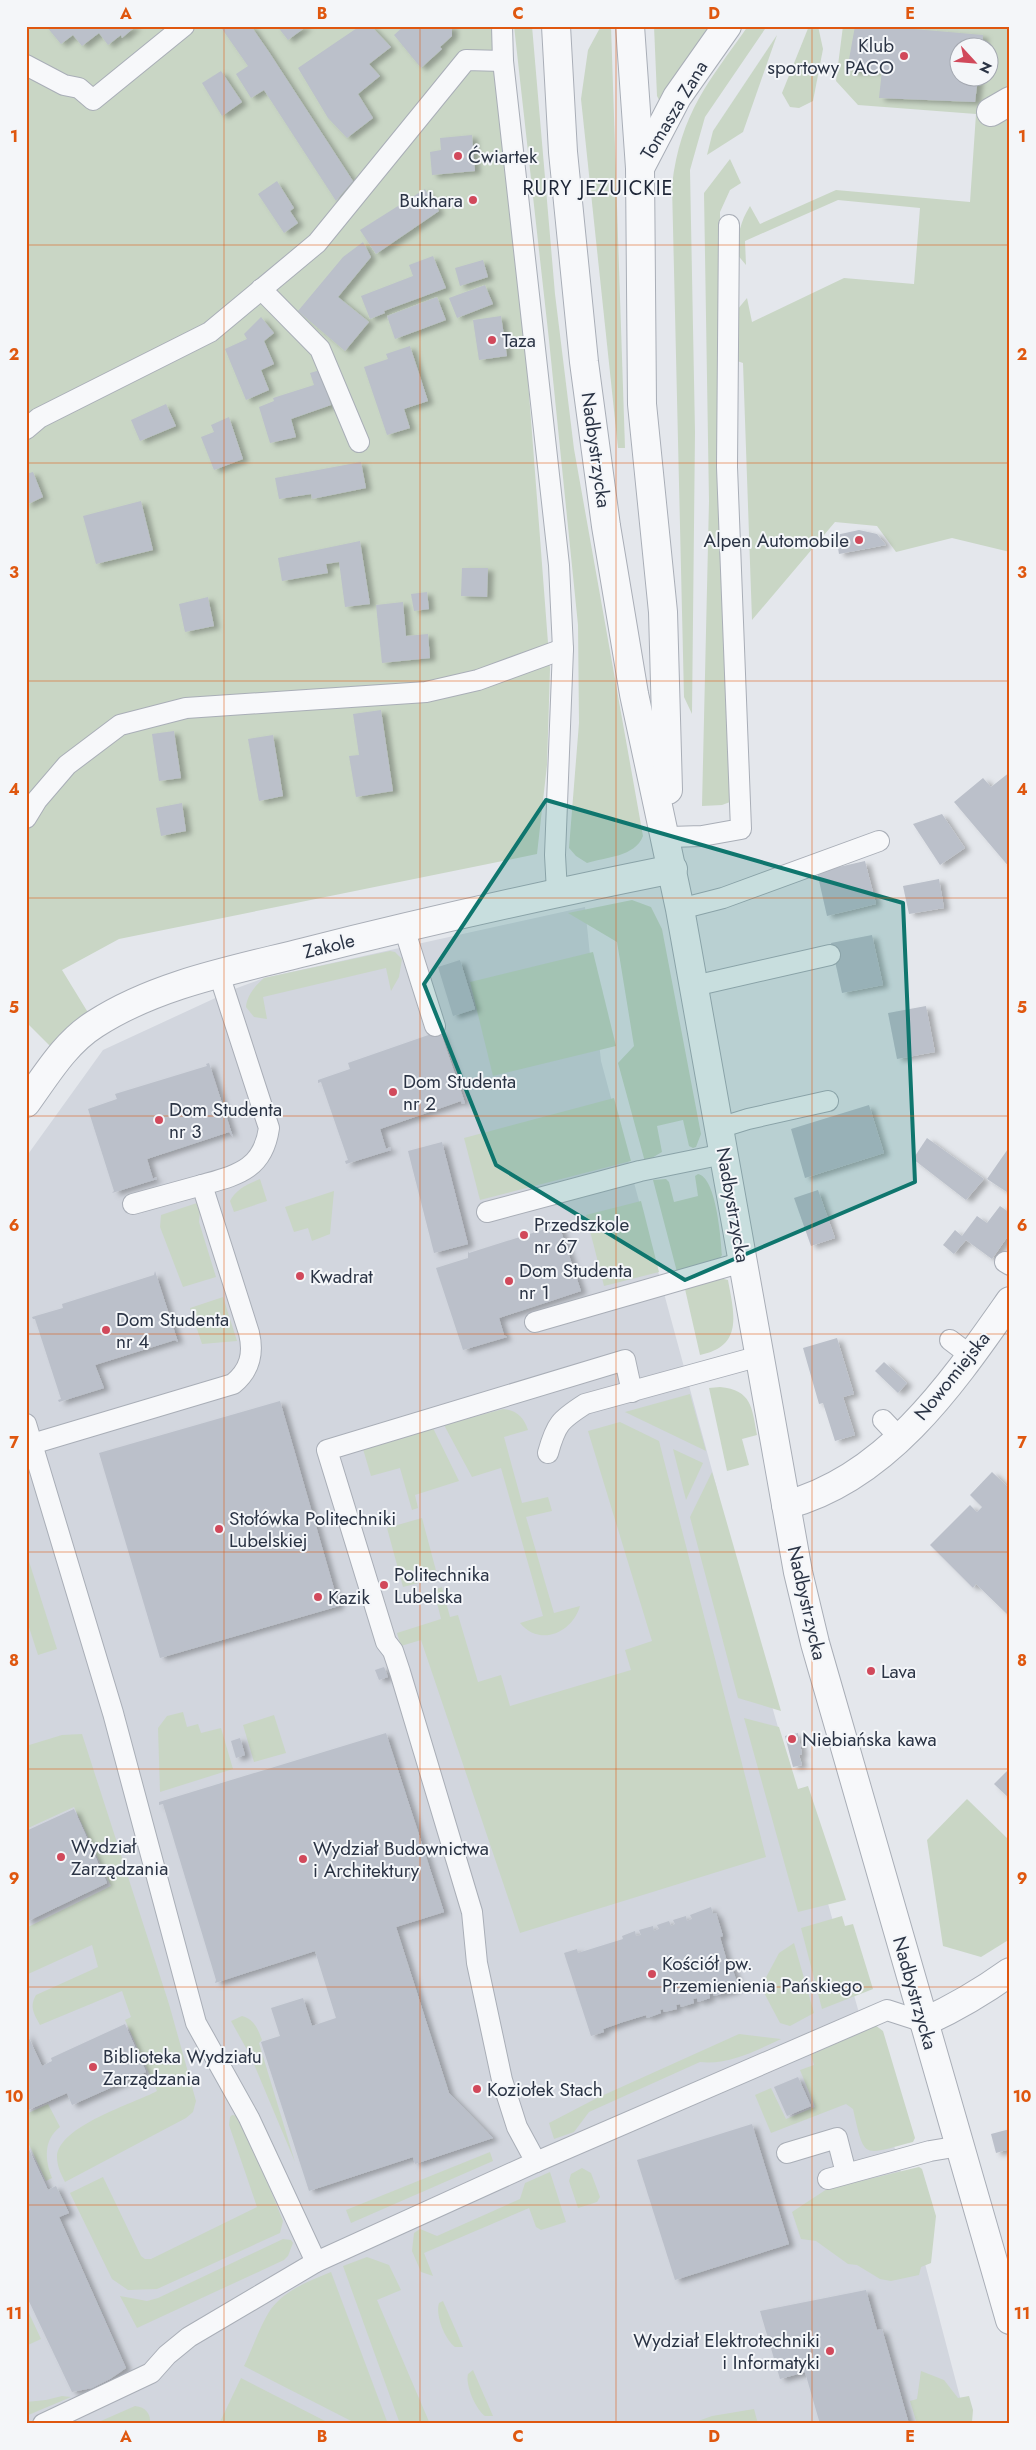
<svg xmlns="http://www.w3.org/2000/svg" width="1036" height="2450" font-family="Jost,sans-serif">
  <style>
    .built { fill: #d2d6de }
    .green { fill: #c9d6c5; fill-rule: evenodd }
    .building { fill: #bbc0ca; filter: url(#shadow) }
    .lines { fill: none; stroke-linecap: round; stroke-linejoin: round }
    .service-casing { stroke: #a9aeb7; stroke-width: 22 }
    .minor-casing { stroke: #a9aeb7; stroke-width: 30 }
    .tertiary-casing { stroke: #a9aeb7; stroke-width: 30 }
    .service { stroke: #f7f8fa; stroke-width: 20 }
    .minor { stroke: #f7f8fa; stroke-width: 28 }
    .tertiary { stroke: #f7f8fa; stroke-width: 28 }
    .marked { fill: #0f766e; fill-opacity: 0.2; stroke: #0f766e; stroke-width: 4; stroke-linejoin: round }
    .grid { fill: none; stroke: #df570f; stroke-width: 1; stroke-opacity: 0.55 }
    .poi-dot { fill: #d1495b; stroke: #f4f6f9; stroke-width: 2 }
    .labels { text-anchor: middle; dominant-baseline: central; stroke-width: 4; stroke-linejoin: round; paint-order: stroke }
    .poi-label { font-size: 19px; fill: #2b3445; stroke: #f4f6f9; text-anchor: start }
    .street-label { font-size: 19px; fill: #2b3445; stroke: #f4f6f9 }
    .neighbourhood-label { font-size: 20px; letter-spacing: 1px; fill: #1d2536; stroke: #f4f6f9 }
    .neatline { fill: none; stroke: #df570f; stroke-width: 2 }
    .grid-label { font-size: 16px; text-anchor: middle; font-weight: bold; fill: #df570f }
  </style>
  <defs>
    <filter id="shadow"><feDropShadow dx="5.5" dy="3" stdDeviation="2.5" flood-color="#0004"/></filter>
  </defs>
  <rect width="100%" height="100%" fill="#e4e7ec"/>
  <polygon class="built" points="585,907 601,1061 716,1485 766,1685 863,2027 967,2424 26,2424 26,1157 103,1050 237,988 264,978"/>
  <g class="green">
    <polygon points="26,26 501,26 550,669 547,765 537,854 119,939 62,970 95,1024 60,1056 29,1025 26,1028"/>
    <path d="M514,26H532L555,294L574,449L643,836C635,857 606,857 587,863L576,856L569,848L579,723L578,625L549,340Z"/>
    <polygon points="601,26 611,26 625,448 618,448 581,99 588,50"/>
    <polygon points="654,26 711,26 662,100 659,100 657,96"/>
    <path d="M748,26H767L705,117L690,170L695,432L692,714L684,697L672,185C681,112 708,83 748,26Z"/>
    <polygon points="809,26 818,26 823,49 813,101 799,108 790,107 782,93"/>
    <path d="M843,26H1010V552L952,538L896,552L877,526L835,522L752,620L743,363L737,361V310L747,298L752,322L844,278L914,284L920,208L838,200L745,241L746,265L736,253C738,235 740,222 750,206L760,224L836,190L970,202L976,114L858,105L836,81ZM958,48H988V78H958Z"/>
    <polygon points="777,35 743,132 707,155 713,131"/>
    <polygon points="730,159 741,183 730,190 720,212 724,503 732,795 730,802 722,805 702,806 709,501 704,193"/>
    <polygon points="632,900 651,907 662,929 701,1134 696,1147 693,1148 689,1146 683,1120 657,1126 662,1152 645,1162 618,1063 634,1046 617,942 568,913"/>
    <path d="M390,951L395,952L402,959L399,977L391,991L386,968L263,997L267,1019L254,1017L246,1007C247,995 255,986 264,978Z"/>
    <polygon points="593,952 616,1046 493,1076 470,982"/>
    <polygon points="614,1098 631,1161 480,1200 464,1138"/>
    <path d="M698,1174C716,1177 721,1238 722,1255L717,1262L677,1272L653,1180L666,1179L669,1182L674,1202L698,1196L695,1176Z"/>
    <path d="M260,1179L267,1201L234,1212L230,1201C236,1189 248,1184 260,1179Z"/>
    <polygon points="334,1191 330,1234 312,1241 308,1228 294,1232 285,1207"/>
    <polygon points="641,1201 659,1272 604,1286 586,1215"/>
    <polygon points="197,1203 200,1211 199,1222 216,1277 183,1287 160,1227 161,1215"/>
    <path d="M720,1278L728,1280C734,1314 744,1346 700,1355L685,1289Z"/>
    <polygon points="223,1297 237,1341 202,1344 190,1308"/>
    <path d="M720,1387C752,1390 752,1408 757,1435L742,1439L749,1465L727,1471L709,1388Z"/>
    <polygon points="690,1394 706,1451 625,1412"/>
    <path d="M503,1409C516,1410 524,1417 528,1430L504,1437L522,1503L548,1497L552,1511L526,1517L554,1613L580,1606C572,1633 540,1647 520,1623L543,1616L501,1468L472,1477L444,1425Z"/>
    <polygon points="620,1422 659,1441 766,1857 520,1933 421,1640 401,1646 397,1633 441,1619 434,1590 442,1587 450,1617 458,1615 478,1682 501,1675 510,1706 631,1670 625,1650 652,1641 588,1431"/>
    <polygon points="433,1428 459,1481 415,1495 418,1508 412,1510 400,1468 371,1476 363,1449"/>
    <polygon points="673,1449 703,1463 686,1500"/>
    <polygon points="712,1472 716,1485 781,1711 738,1698 690,1517"/>
    <polygon points="422,1518 438,1578 403,1587 387,1528"/>
    <polygon points="26,1552 57,1649 38,1655 26,1618"/>
    <polygon points="183,1712 187,1727 198,1724 201,1733 221,1728 233,1769 160,1792 158,1728 167,1716"/>
    <polygon points="274,1715 286,1753 254,1762 243,1725"/>
    <polygon points="744,1718 779,1727 798,1789 808,1786 846,1900 798,1912"/>
    <path d="M82,1734L169,2004L196,2101L193,2112L186,2118L65,2182C61,2174 57,2166 57,2157C58,2126 133,2104 157,2091L125,2020L131,2017L122,1991L40,2025C34,2014 29,2007 36,1995L98,1967L92,1945L26,1975V1928L111,1886L74,1807L26,1829V1746L62,1735Z"/>
    <polygon points="967,1799 1010,1841 1010,1939 981,1957 943,1946 927,1840"/>
    <polygon points="842,1916 845,1926 853,1924 873,1989 822,2009 801,1928"/>
    <polygon points="794,1943 814,2013 790,2026 780,2023 761,1987 779,1953"/>
    <path d="M242,2016C254,2019 258,2029 262,2040L259,2043L295,2162L251,2057L231,2021Z"/>
    <path d="M875,2025L883,2031L915,2138L913,2142C862,2155 865,2161 853,2109L846,2104L771,2133L755,2095L771,2088L786,2119L815,2107L800,2070L814,2065L811,2055Z"/>
    <path d="M739,2034L781,2039C755,2051 729,2065 700,2062L589,2112L574,2132L554,2139L549,2123L597,2098Z"/>
    <path d="M48,2104L60,2127C43,2140 45,2160 52,2178L46,2181L26,2138V2114Z"/>
    <polygon points="232,2115 240,2116 242,2119 283,2221 280,2233 157,2289 128,2290 112,2279 70,2193 103,2177 141,2256 145,2259 151,2259 257,2207 229,2125 230,2117"/>
    <polygon points="490,2152 493,2161 351,2223 346,2210"/>
    <polygon points="919,2167 922,2169 936,2216 931,2263 921,2267 919,2275 891,2281 880,2279 857,2265 848,2264 816,2241 801,2239 792,2212 827,2189"/>
    <polygon points="582,2168 591,2173 600,2197 597,2202 578,2208 569,2181 571,2174"/>
    <polygon points="550,2172 566,2222 541,2230 536,2227 529,2208 424,2253 433,2276 421,2272 412,2251 414,2233 420,2229 437,2236 520,2199 525,2183"/>
    <polygon points="283,2239 291,2240 293,2243 288,2256 284,2260 137,2328 120,2296 147,2301 158,2298"/>
    <polygon points="367,2257 389,2265 401,2290 377,2300 430,2424 400,2424 343,2266"/>
    <path d="M331,2272L388,2424H357L244,2366C253,2348 260,2325 271,2309C285,2290 311,2280 331,2272Z"/>
    <path d="M443,2301L463,2347H455C445,2340 435,2315 439,2303Z"/>
    <polygon points="26,2307 41,2339 28,2345 26,2341"/>
    <path d="M473,2370L493,2416H485C476,2410 465,2385 468,2374Z"/>
    <polygon points="921,2371 944,2380 958,2398 969,2396 973,2410 972,2422 917,2424 910,2401 917,2399"/>
    <polygon points="241,2378 331,2424 219,2424"/>
    <polygon points="62,2396 71,2397 26,2416 26,2402 46,2400"/>
    <path d="M135,2406C146,2407 151,2414 150,2424H94Z"/>
    <polygon points="754,2409 758,2424 690,2424 712,2416"/>
  </g>
  <g class="building">
    <polygon points="46,26 136,26 122,38 121,35 108,45 99,33 82,46 73,35 61,44"/>
    <polygon points="220,26 251,26 269,52 353,181 336,201 264,90 251,98 236,74 248,66"/>
    <polygon points="277,26 307,26 288,40"/>
    <polygon points="360,26 371,26 391,47 369,64 380,76 358,94 373,118 347,138 328,118 298,68"/>
    <polygon points="404,26 452,26 452,36 440,47 442,49 421,68 394,35"/>
    <polygon points="855,26 902,26 902,28 983,35 982,48 958,48 958,78 978,78 975,102 879,98 882,70 854,71 848,65"/>
    <polygon points="221,71 242,102 222,116 202,83"/>
    <polygon points="472,135 475,171 432,175 430,152 441,150 440,138"/>
    <polygon points="277,181 294,208 290,211 298,223 284,233 258,194"/>
    <polygon points="425,189 439,211 376,254 360,230"/>
    <polygon points="363,242 371,257 338,297 369,322 345,351 298,311 343,257"/>
    <polygon points="433,256 446,288 384,311 385,313 370,319 361,296 413,276 409,265"/>
    <polygon points="483,260 488,277 460,286 455,268"/>
    <polygon points="485,285 493,304 457,318 449,298"/>
    <polygon points="437,297 446,320 395,339 387,316"/>
    <polygon points="501,316 507,356 479,360 473,320"/>
    <polygon points="261,317 274,333 264,341 274,364 261,370 269,390 246,400 225,349 247,339 244,334"/>
    <polygon points="410,346 428,401 404,409 410,428 387,435 364,367 388,359 386,354"/>
    <polygon points="320,370 331,405 291,419 296,437 270,443 259,407 274,401 273,398 314,385 310,373"/>
    <polygon points="166,404 176,426 140,441 131,420"/>
    <polygon points="229,417 243,459 214,470 201,437 214,432 211,425"/>
    <polygon points="361,462 366,488 312,499 311,494 279,499 275,478"/>
    <polygon points="33,472 43,497 26,505 26,474"/>
    <polygon points="141,501 153,550 96,564 83,516"/>
    <polygon points="859,530 877,534 886,545 839,554 836,535"/>
    <polygon points="360,541 370,604 345,607 339,562 326,564 328,573 282,581 278,558"/>
    <polygon points="462,568 488,568 487,597 461,596"/>
    <polygon points="427,592 429,609 414,611 411,594"/>
    <polygon points="208,597 214,626 185,632 179,604"/>
    <polygon points="403,602 406,636 428,634 430,658 382,663 376,605"/>
    <polygon points="381,710 393,791 356,797 349,756 359,755 353,714"/>
    <polygon points="174,731 181,778 159,781 152,734"/>
    <polygon points="273,735 283,796 259,801 248,739"/>
    <polygon points="1010,772 1010,868 954,802 983,778 991,787"/>
    <polygon points="182,803 186,831 161,836 156,808"/>
    <polygon points="942,814 965,848 940,865 913,824"/>
    <polygon points="865,861 876,904 827,916 817,872"/>
    <polygon points="939,879 944,908 909,914 903,886"/>
    <polygon points="872,935 883,985 842,993 831,943"/>
    <polygon points="460,960 475,1009 453,1016 438,967"/>
    <polygon points="926,1006 935,1052 897,1059 888,1013"/>
    <polygon points="440,1031 465,1103 462,1104 461,1101 380,1129 386,1149 390,1147 391,1150 346,1164 345,1161 348,1160 321,1082 318,1083 318,1080 350,1069 348,1063"/>
    <polygon points="209,1063 233,1137 229,1132 147,1159 153,1179 156,1177 157,1179 112,1193 114,1191 88,1109 117,1099 115,1094 207,1066 206,1064"/>
    <polygon points="869,1105 884,1153 805,1178 791,1129"/>
    <polygon points="927,1138 984,1179 966,1200 913,1159"/>
    <polygon points="442,1142 468,1244 434,1253 408,1151"/>
    <polygon points="1010,1146 1010,1194 987,1179"/>
    <polygon points="818,1190 835,1238 811,1246 794,1198"/>
    <polygon points="1000,1206 1010,1213 1010,1233 992,1259 966,1240 954,1254 943,1245 955,1230 962,1236 977,1216 987,1223"/>
    <polygon points="558,1222 581,1291 499,1318 504,1335 507,1337 463,1350 436,1268 468,1258 468,1251 469,1253 558,1225"/>
    <polygon points="155,1271 178,1342 175,1340 95,1365 104,1388 59,1402 58,1400 61,1399 35,1319 33,1319 32,1317 63,1308 62,1304 154,1275"/>
    <polygon points="837,1338 854,1394 843,1397 855,1435 835,1441 823,1403 819,1404 803,1348"/>
    <polygon points="884,1362 907,1383 898,1393 875,1371"/>
    <polygon points="280,1401 339,1606 160,1658 99,1453"/>
    <polygon points="992,1472 1010,1489 1010,1611 1007,1614 976,1584 973,1588 930,1545 970,1505 977,1512 982,1507 970,1495"/>
    <polygon points="384,1667 388,1677 379,1680 375,1670"/>
    <polygon points="386,1733 444,1912 396,1927 449,2093 493,2138 415,2164 413,2157 309,2191 261,2042 280,2036 271,2008 303,1998 312,2026 336,2018 315,1951 215,1983 216,1980 163,1804 159,1805 159,1802"/>
    <polygon points="798,1733 802,1754 799,1755 802,1765 793,1767 785,1736"/>
    <polygon points="240,1738 245,1755 236,1758 231,1741"/>
    <polygon points="1010,1768 1010,1799 994,1784"/>
    <polygon points="74,1809 107,1883 26,1922 26,1831"/>
    <polygon points="711,1907 713,1914 716,1913 723,1936 720,1937 726,1958 728,1962 730,1962 738,1985 734,1986 735,1990 714,1996 713,1993 709,1994 710,1998 698,2002 697,1998 693,1999 694,2003 681,2007 680,2004 676,2005 677,2009 664,2012 663,2009 660,2010 661,2013 647,2018 646,2015 623,2022 603,2029 604,2032 591,2036 564,1953 577,1949 578,1953 623,1939 622,1936 635,1931 636,1936 641,1935 639,1930 653,1926 654,1931 659,1929 657,1925 669,1921 671,1926 675,1924 673,1920 686,1916 687,1921 692,1919 690,1915"/>
    <polygon points="125,2024 146,2072 72,2105 67,2093 26,2111 26,2032 42,2066 52,2061 51,2058"/>
    <polygon points="798,2077 811,2106 787,2116 774,2087"/>
    <polygon points="752,2124 789,2244 675,2280 637,2160"/>
    <polygon points="1010,2129 1010,2149 996,2153 991,2134"/>
    <polygon points="26,2143 48,2190 56,2186 69,2213 59,2217 126,2368 110,2379 92,2388 72,2392 26,2295"/>
    <polygon points="866,2290 877,2330 882,2329 909,2424 820,2424 805,2372 780,2379 760,2311"/>
  </g>
  <g class="lines">
    <g class="service-casing">
      <g id="service">
        <polyline points="502,26 503,61 559,565 563,649 555,855 557,892"/>
        <polyline points="26,65 64,85 79,88 93,100 184,26"/>
        <polyline points="261,289 320,349 359,442"/>
        <polyline points="26,429 39,418 210,332 317,243 466,60 503,61"/>
        <polyline points="26,818 37,800 67,765 120,725 186,708 426,692 478,680 563,649"/>
        <polyline points="670,837 702,836 741,829 727,467 729,225"/>
        <polyline points="680,909 723,898 879,841"/>
        <polyline points="404,928 435,1026"/>
        <polyline points="694,986 830,955"/>
        <polyline points="719,1128 748,1119 828,1101"/>
        <polyline points="133,1204 202,1185"/>
        <polyline points="487,1212 640,1171 724,1154"/>
        <polyline points="1005,1262 1010,1265"/>
        <polyline points="535,1322 743,1262"/>
        <polyline points="950,1340 971,1356"/>
        <polyline points="883,1420 899,1437"/>
        <polyline points="26,1424 113,1713 196,2023 249,2118 316,2262"/>
        <path d="M32,1444L233,1384C250,1370 254,1354 249,1333L202,1185C237,1175 263,1170 269,1128L219,974"/>
        <path d="M548,1453C556,1424 560,1420 585,1404L760,1356"/>
        <polyline points="787,2153 837,2138 846,2173"/>
        <polyline points="536,2162 517,2127 502,2080 477,1963 472,1912 400,1672 393,1651 386,1642 327,1450 625,1360 632,1392"/>
        <polyline points="828,2179 930,2151 960,2146"/>
        <polyline points="43,2424 151,2373 167,2355 189,2337 316,2262 536,2162 887,2010 924,2022"/>
      </g>
    </g>
    <g class="minor-casing">
      <g id="minor">
        <polyline points="991,112 1010,101"/>
        <path d="M26,1103C47,1074 65,1043 95,1024C157,984 234,970 305,952C427,921 549,894 673,869"/>
        <path d="M786,1505C888,1478 953,1382 1010,1301"/>
        <path d="M924,2022C955,2008 982,1992 1010,1972"/>
      </g>
    </g>
    <g class="tertiary-casing">
      <g id="tertiary">
        <polyline points="556,26 563,152 584,362 606,526 634,694 680,909 798,1572 815,1643 1010,2320"/>
        <polyline points="630,26 640,168 642,404 663,612 668,790"/>
        <polyline points="640,168 677,97 727,26"/>
      </g>
    </g>
    <use href="#service" class="service"/>
    <use href="#minor" class="minor"/>
    <use href="#tertiary" class="tertiary"/>
  </g>
  <path class="marked" d="M546,800L903,903L915,1182L685,1280L496,1165L424,984Z"/>
  <path class="grid" d="M224,26V2424M420,26V2424M616,26V2424M812,26V2424M26,245H1010M26,463H1010M26,681H1010M26,898H1010M26,1116H1010M26,1334H1010M26,1552H1010M26,1769H1010M26,1987H1010M26,2205H1010"/>
  <g class="poi-dot">
    <circle cx="904" cy="56" r="5"/>
    <circle cx="458" cy="156" r="5"/>
    <circle cx="473" cy="200" r="5"/>
    <circle cx="492" cy="340" r="5"/>
    <circle cx="859" cy="540" r="5"/>
    <circle cx="393" cy="1092" r="5"/>
    <circle cx="159" cy="1120" r="5"/>
    <circle cx="524" cy="1235" r="5"/>
    <circle cx="300" cy="1276" r="5"/>
    <circle cx="509" cy="1281" r="5"/>
    <circle cx="106" cy="1330" r="5"/>
    <circle cx="219" cy="1529" r="5"/>
    <circle cx="384" cy="1585" r="5"/>
    <circle cx="318" cy="1597" r="5"/>
    <circle cx="871" cy="1671" r="5"/>
    <circle cx="792" cy="1739" r="5"/>
    <circle cx="61" cy="1857" r="5"/>
    <circle cx="303" cy="1859" r="5"/>
    <circle cx="652" cy="1974" r="5"/>
    <circle cx="93" cy="2067" r="5"/>
    <circle cx="477" cy="2089" r="5"/>
    <circle cx="830" cy="2351" r="5"/>
  </g>
  <g class="labels">
    <g class="poi-label">
      <text x="894" y="45" text-anchor="end">Klub<tspan x="894" dy="22">sportowy PACO</tspan></text>
      <text x="468" y="156">Ćwiartek</text>
      <text x="463" y="200" text-anchor="end">Bukhara</text>
      <text x="502" y="340">Taza</text>
      <text x="849" y="540" text-anchor="end">Alpen Automobile</text>
      <text x="403" y="1081">Dom Studenta<tspan x="403" dy="22">nr 2</tspan></text>
      <text x="169" y="1109">Dom Studenta<tspan x="169" dy="22">nr 3</tspan></text>
      <text x="534" y="1224">Przedszkole<tspan x="534" dy="22">nr 67</tspan></text>
      <text x="519" y="1270">Dom Studenta<tspan x="519" dy="22">nr 1</tspan></text>
      <text x="310" y="1276">Kwadrat</text>
      <text x="116" y="1319">Dom Studenta<tspan x="116" dy="22">nr 4</tspan></text>
      <text x="229" y="1518">Stołówka Politechniki<tspan x="229" dy="22">Lubelskiej</tspan></text>
      <text x="394" y="1574">Politechnika<tspan x="394" dy="22">Lubelska</tspan></text>
      <text x="328" y="1597">Kazik</text>
      <text x="881" y="1671">Lava</text>
      <text x="802" y="1739">Niebiańska kawa</text>
      <text x="71" y="1846">Wydział<tspan x="71" dy="22">Zarządzania</tspan></text>
      <text x="313" y="1848">Wydział Budownictwa<tspan x="313" dy="22">i Architektury</tspan></text>
      <text x="662" y="1963">Kościół pw.<tspan x="662" dy="22">Przemienienia Pańskiego</tspan></text>
      <text x="103" y="2056">Biblioteka Wydziału<tspan x="103" dy="22">Zarządzania</tspan></text>
      <text x="487" y="2089">Koziołek Stach</text>
      <text x="820" y="2340" text-anchor="end">Wydział Elektrotechniki<tspan x="820" dy="22">i Informatyki</tspan></text>
    </g>
    <g class="street-label">
      <text transform="translate(674 110) rotate(-59)">Tomasza Zana</text>
      <text transform="translate(596 450) rotate(82)">Nadbystrzycka</text>
      <text transform="translate(329 946) rotate(-14)">Zakole</text>
      <text transform="translate(733 1205) rotate(80)">Nadbystrzycka</text>
      <text transform="translate(952 1376) rotate(-51)">Nowomiejska</text>
      <text transform="translate(807 1603) rotate(77)">Nadbystrzycka</text>
      <text transform="translate(915 1993) rotate(74)">Nadbystrzycka</text>
    </g>
    <g class="neighbourhood-label">
      <text x="598" y="188">RURY JEZUICKIE</text>
    </g>
  </g>
  <rect width="1036" height="2450" fill="none" stroke="#f4f6f9" stroke-width="55"/>
  <g transform="translate(974 62) rotate(116)"><circle r="24" fill="#f4f6f9" stroke="#a4a8b1"/>
  <path d="M0-4L9 19L0 12L-9 19Z" fill="#d1495b"/>
  <text y="-8" font-size="14" font-weight="bold" text-anchor="middle" fill="#2b3445">N</text>
  </g>
  <rect x="28" y="28" width="980" height="2394" class="neatline"/>
  <g class="grid-label">
    <text x="126" y="19">A</text>
    <text x="322" y="19">B</text>
    <text x="518" y="19">C</text>
    <text x="714" y="19">D</text>
    <text x="910" y="19">E</text>
    <text x="14" y="142">1</text>
    <text x="1022" y="142">1</text>
    <text x="14" y="360">2</text>
    <text x="1022" y="360">2</text>
    <text x="14" y="578">3</text>
    <text x="1022" y="578">3</text>
    <text x="14" y="795">4</text>
    <text x="1022" y="795">4</text>
    <text x="14" y="1013">5</text>
    <text x="1022" y="1013">5</text>
    <text x="14" y="1231">6</text>
    <text x="1022" y="1231">6</text>
    <text x="14" y="1448">7</text>
    <text x="1022" y="1448">7</text>
    <text x="14" y="1666">8</text>
    <text x="1022" y="1666">8</text>
    <text x="14" y="1884">9</text>
    <text x="1022" y="1884">9</text>
    <text x="14" y="2102">10</text>
    <text x="1022" y="2102">10</text>
    <text x="14" y="2319">11</text>
    <text x="1022" y="2319">11</text>
    <text x="126" y="2442">A</text>
    <text x="322" y="2442">B</text>
    <text x="518" y="2442">C</text>
    <text x="714" y="2442">D</text>
    <text x="910" y="2442">E</text>
  </g>
</svg>
